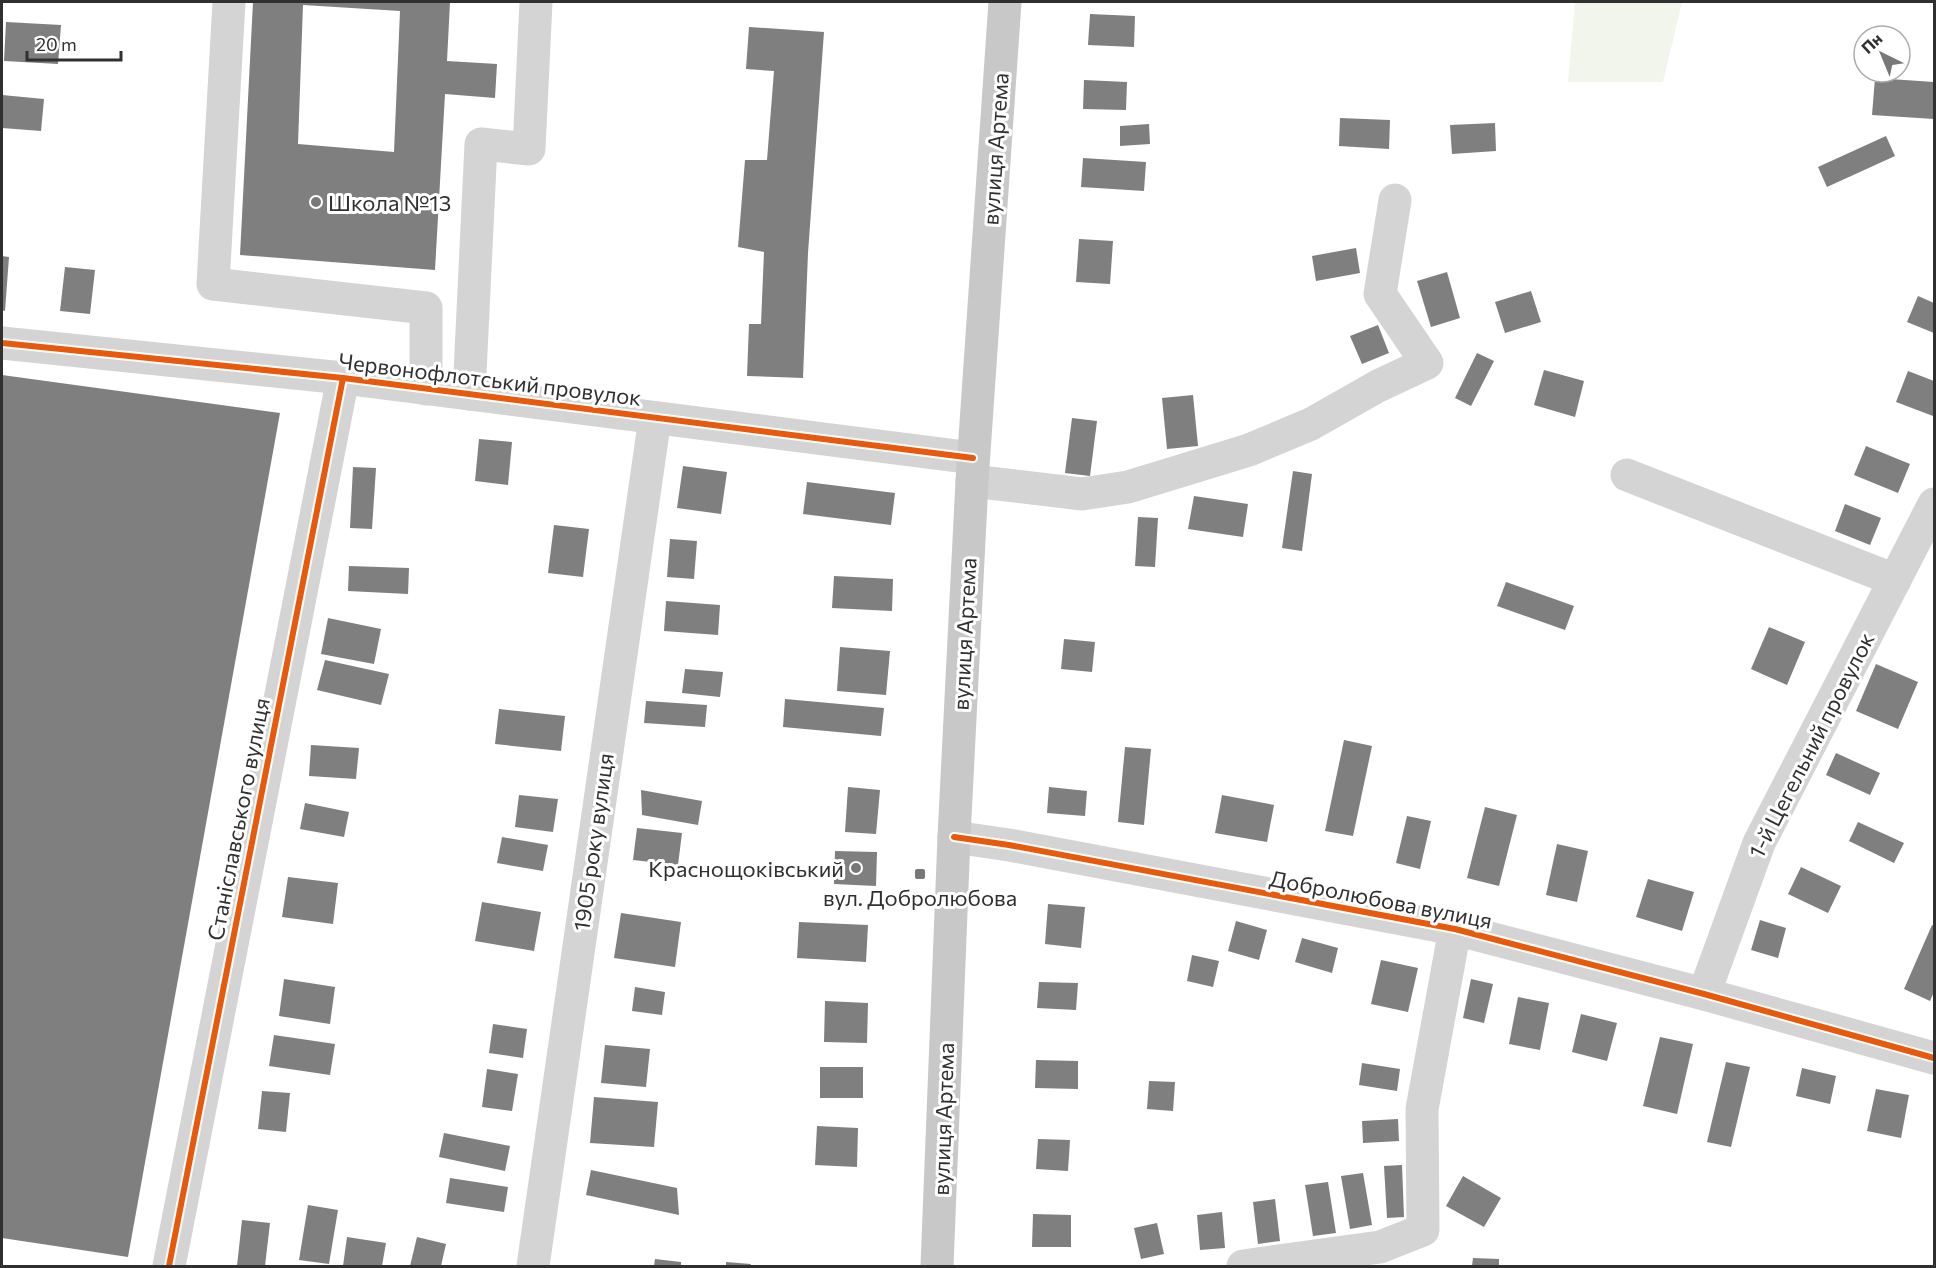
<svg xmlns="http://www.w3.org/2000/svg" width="1936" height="1268" font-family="Commissioner,sans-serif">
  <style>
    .green { fill: #f1f5ec }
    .building { fill: #7f7f7f; fill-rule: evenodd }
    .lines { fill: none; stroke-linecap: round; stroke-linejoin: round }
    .minor { stroke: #d4d4d4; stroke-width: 33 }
    .major { stroke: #c8c8c8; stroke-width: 33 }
    .cycleway-casing { stroke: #fff; stroke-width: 10 }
    .cycleway { stroke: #e8590c; stroke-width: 6 }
    .poi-dot { fill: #787878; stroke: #fff; stroke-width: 2 }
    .labels { text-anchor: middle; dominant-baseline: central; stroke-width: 6; stroke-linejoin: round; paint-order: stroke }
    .street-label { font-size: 22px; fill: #303030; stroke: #fff }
    .poi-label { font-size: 22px; fill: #303030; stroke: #fff; text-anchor: start }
  </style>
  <rect width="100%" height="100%" fill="#fff"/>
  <polygon class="green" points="1575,2 1682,2 1663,82 1568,82"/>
  <g class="building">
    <path d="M253,2H450L447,61L497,64L495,98L445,94L435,270L240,255ZM303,5L400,11L394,152L298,144Z"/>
    <polygon points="1090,14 1135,16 1134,47 1088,45"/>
    <polygon points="6,22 61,25 58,64 4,61"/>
    <polygon points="749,27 824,32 808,253 803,378 747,376 749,324 761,324 764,252 738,247 745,160 767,160 774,71 746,69"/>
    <polygon points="1875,78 1934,82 1934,119 1872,115"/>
    <polygon points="1084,80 1127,82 1126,110 1083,109"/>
    <polygon points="2,95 44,99 41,131 2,128"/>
    <polygon points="1340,118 1390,120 1389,149 1339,146"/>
    <polygon points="1495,123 1496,151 1452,154 1450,125"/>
    <polygon points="1149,124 1150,144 1120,146 1120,126"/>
    <polygon points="1886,136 1895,156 1827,187 1818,167"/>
    <polygon points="1083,158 1146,162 1144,191 1081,187"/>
    <polygon points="1079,239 1113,241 1110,284 1076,282"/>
    <polygon points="1356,248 1360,273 1316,281 1312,256"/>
    <polygon points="2,256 9,257 5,311 2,310"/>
    <polygon points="65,267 95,270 90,314 60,311"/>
    <polygon points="1447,272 1460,318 1431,327 1417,281"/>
    <polygon points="1531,291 1541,322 1505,333 1495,302"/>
    <polygon points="1918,296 1934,303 1934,333 1907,322"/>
    <polygon points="1378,325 1389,353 1362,364 1350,336"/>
    <polygon points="1477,353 1494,361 1471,406 1455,398"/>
    <polygon points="1544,370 1584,381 1575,417 1534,405"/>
    <polygon points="1908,371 1934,381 1934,411 1933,416 1896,402"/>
    <polygon points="2,375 280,413 128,1257 2,1238"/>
    <polygon points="1193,395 1198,446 1167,449 1162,398"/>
    <polygon points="1072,418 1097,421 1090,476 1065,473"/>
    <polygon points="479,439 512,442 508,485 475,481"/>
    <polygon points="1866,446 1910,464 1898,493 1854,475"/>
    <polygon points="683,466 727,472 721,514 677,508"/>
    <polygon points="353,467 376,468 372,529 350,528"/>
    <polygon points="1293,471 1312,474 1302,551 1282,548"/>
    <polygon points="807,482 895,493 891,525 803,514"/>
    <polygon points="1194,496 1248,504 1243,537 1188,529"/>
    <polygon points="1845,504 1881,518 1870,545 1835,531"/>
    <polygon points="1138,517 1158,518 1155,567 1135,566"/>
    <polygon points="554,525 589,529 583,577 548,573"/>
    <polygon points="670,539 697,541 694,579 667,577"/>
    <polygon points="349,566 409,568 408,594 348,591"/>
    <polygon points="834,576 893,579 892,611 832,608"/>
    <polygon points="1506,582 1574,606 1565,630 1497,606"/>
    <polygon points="666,601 720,605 718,635 664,631"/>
    <polygon points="328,618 381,629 374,664 321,654"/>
    <polygon points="1769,627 1805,642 1787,685 1751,669"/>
    <polygon points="1064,639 1095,642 1092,672 1061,669"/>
    <polygon points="840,647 890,651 886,695 837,691"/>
    <polygon points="325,660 389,674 381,705 317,690"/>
    <polygon points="1876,664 1918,682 1898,729 1856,711"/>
    <polygon points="685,669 723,672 720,697 682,693"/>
    <polygon points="785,699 884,708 881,736 783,727"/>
    <polygon points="646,701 707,705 705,727 644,723"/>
    <polygon points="499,709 565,716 561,751 495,744"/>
    <polygon points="1344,740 1372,746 1353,836 1325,831"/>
    <polygon points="311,745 359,748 356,779 309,776"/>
    <polygon points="1125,747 1151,749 1144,825 1118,822"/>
    <polygon points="1836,753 1880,773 1870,795 1826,775"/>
    <polygon points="848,787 880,790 876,834 845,832"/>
    <polygon points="1049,787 1087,791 1085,816 1047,813"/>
    <polygon points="641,790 702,801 698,825 642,815"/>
    <polygon points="519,795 558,799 553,832 515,827"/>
    <polygon points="1222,795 1274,805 1267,842 1215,833"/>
    <polygon points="305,803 349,812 344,837 300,829"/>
    <polygon points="1485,807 1517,815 1499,886 1467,878"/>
    <polygon points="1407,816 1431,821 1420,869 1396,863"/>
    <polygon points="1858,822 1904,843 1894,863 1849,841"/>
    <polygon points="637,828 682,833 678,865 633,860"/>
    <polygon points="502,837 548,845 543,871 497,863"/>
    <polygon points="1557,844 1588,851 1577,902 1546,895"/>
    <polygon points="835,851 877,852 876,886 834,884"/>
    <polygon points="1801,867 1841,886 1828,913 1788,894"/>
    <polygon points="288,877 338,883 333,924 282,917"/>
    <polygon points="1648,879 1694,892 1682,931 1636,917"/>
    <polygon points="482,902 541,912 534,951 475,941"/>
    <polygon points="1048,904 1085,907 1081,948 1045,944"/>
    <polygon points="621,913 681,922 675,967 614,958"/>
    <polygon points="1760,920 1786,928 1778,958 1751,950"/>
    <polygon points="1236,921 1267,930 1259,960 1228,951"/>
    <polygon points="799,922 868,925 866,962 797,958"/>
    <polygon points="1932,925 1934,926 1934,992 1930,1001 1904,989"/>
    <polygon points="1302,938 1338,948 1332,973 1295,962"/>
    <polygon points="1192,955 1219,961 1213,987 1187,981"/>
    <polygon points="1381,960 1418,968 1408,1012 1371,1004"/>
    <polygon points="284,979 335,987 330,1024 279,1016"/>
    <polygon points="1471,979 1493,984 1484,1023 1463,1018"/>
    <polygon points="1039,982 1078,983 1076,1010 1037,1008"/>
    <polygon points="635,987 665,992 662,1015 632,1011"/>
    <polygon points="1518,997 1549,1003 1540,1050 1509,1044"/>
    <polygon points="825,1001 868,1003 867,1043 824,1042"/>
    <polygon points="1581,1014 1617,1023 1607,1061 1572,1052"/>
    <polygon points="493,1024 527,1029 523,1058 489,1053"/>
    <polygon points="274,1035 335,1044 330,1075 269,1066"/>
    <polygon points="1660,1037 1693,1044 1677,1114 1643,1106"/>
    <polygon points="605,1045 650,1049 646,1087 601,1083"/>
    <polygon points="1036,1060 1078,1061 1078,1089 1035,1088"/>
    <polygon points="1726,1062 1750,1067 1731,1147 1707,1142"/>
    <polygon points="1362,1063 1400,1069 1397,1091 1359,1085"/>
    <rect x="820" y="1067" width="43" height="31"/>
    <polygon points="1802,1068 1836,1076 1830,1104 1796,1096"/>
    <polygon points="487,1069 518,1074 512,1111 482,1107"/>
    <polygon points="1149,1081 1175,1082 1173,1111 1147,1109"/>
    <polygon points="1876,1089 1909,1095 1901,1138 1867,1131"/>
    <polygon points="262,1091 290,1093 286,1132 258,1129"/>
    <polygon points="594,1097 658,1102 654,1147 590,1143"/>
    <polygon points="1398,1119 1399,1141 1363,1143 1362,1121"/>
    <polygon points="817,1126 858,1128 857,1167 815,1165"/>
    <polygon points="444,1133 510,1146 505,1171 439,1157"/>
    <polygon points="1038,1139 1070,1140 1068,1171 1036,1169"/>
    <polygon points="1402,1165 1404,1217 1387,1218 1384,1166"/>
    <polygon points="591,1170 677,1188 679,1215 586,1195"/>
    <polygon points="1363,1173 1372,1225 1350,1229 1341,1176"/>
    <polygon points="1463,1176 1501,1198 1484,1227 1446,1206"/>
    <polygon points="450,1178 508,1187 504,1212 446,1203"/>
    <polygon points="1328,1182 1336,1233 1313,1236 1305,1185"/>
    <polygon points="1275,1199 1280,1241 1258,1244 1253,1202"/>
    <polygon points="308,1205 338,1210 329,1264 299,1260"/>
    <polygon points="1222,1212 1225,1248 1200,1250 1197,1215"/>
    <polygon points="1033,1214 1071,1215 1071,1247 1032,1247"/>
    <polygon points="242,1220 270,1223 265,1266 237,1266"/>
    <polygon points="1157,1223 1164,1254 1141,1259 1134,1228"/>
    <polygon points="347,1237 386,1243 382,1266 343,1266"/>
    <polygon points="417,1237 446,1244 441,1266 410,1266"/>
    <polygon points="1473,1258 1499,1259 1499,1266 1472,1266"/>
    <polygon points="655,1259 681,1262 681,1266 654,1266"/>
    <polygon points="726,1262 751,1264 750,1266 726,1266"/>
  </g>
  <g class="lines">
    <g class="minor">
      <polyline points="229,2 213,284 426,308 426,389"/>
      <polyline points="2,343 343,378 973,458"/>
      <polyline points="469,394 481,144 529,149 536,2"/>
      <polyline points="1627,475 1895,580"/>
      <polyline points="972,481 1082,494 1128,487 1249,450 1311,424 1378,386 1427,363 1380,294 1395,200"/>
      <polyline points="954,837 1009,845 1455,929 1704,994 1934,1058"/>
      <polyline points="1704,994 1759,843 1934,504"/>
      <polyline points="169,1266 343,378"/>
      <polyline points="533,1266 655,418"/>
      <polyline points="1243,1266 1380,1247 1423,1230 1422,1109 1455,929"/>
    </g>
    <polyline class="major" points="937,1266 954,837 972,481 1005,2"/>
    <g class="cycleway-casing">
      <g id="cycleway">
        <polyline points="2,343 343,378 973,458"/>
        <polyline points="954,837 1009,845 1455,929 1704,994 1934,1058"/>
        <polyline points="169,1266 343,378"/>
      </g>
    </g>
    <use href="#cycleway" class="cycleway"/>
  </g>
  <g class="poi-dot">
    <circle cx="316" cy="202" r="6"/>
    <circle cx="856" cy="868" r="6"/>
    <rect x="914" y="868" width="12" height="12" rx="3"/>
  </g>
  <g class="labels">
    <g class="street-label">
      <text transform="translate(995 149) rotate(-86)">вулиця Артема</text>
      <text transform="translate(490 379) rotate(7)">Червонофлотський провулок</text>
      <text transform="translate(964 634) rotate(-87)">вулиця Артема</text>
      <text transform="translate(1811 745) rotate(-63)">1-й Цегельний провулок</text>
      <text transform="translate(238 819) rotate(-79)">Станіславського вулиця</text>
      <text transform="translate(593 842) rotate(-82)">1905 року вулиця</text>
      <text transform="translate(1381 899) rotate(11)">Добролюбова вулиця</text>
      <text transform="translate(943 1119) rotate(-88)">вулиця Артема</text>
    </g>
    <g class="poi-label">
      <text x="328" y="202">Школа №13</text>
      <text x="844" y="868" text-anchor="end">Краснощоківський</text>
      <text x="920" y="897" text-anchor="middle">вул. Добролюбова</text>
    </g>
  </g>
  <rect width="1936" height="1268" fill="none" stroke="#303030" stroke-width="6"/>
  <g transform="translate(1882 54) rotate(317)"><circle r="28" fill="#ffffff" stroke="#acacac" stroke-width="1.5"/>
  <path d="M0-4.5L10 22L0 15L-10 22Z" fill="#787878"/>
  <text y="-9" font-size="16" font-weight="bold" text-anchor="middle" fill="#303030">Пн</text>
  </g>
  <path d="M27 51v9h94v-9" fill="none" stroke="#303030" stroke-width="3"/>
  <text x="36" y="51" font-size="18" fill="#303030" stroke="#ffffff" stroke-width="4.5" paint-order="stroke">20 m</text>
</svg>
